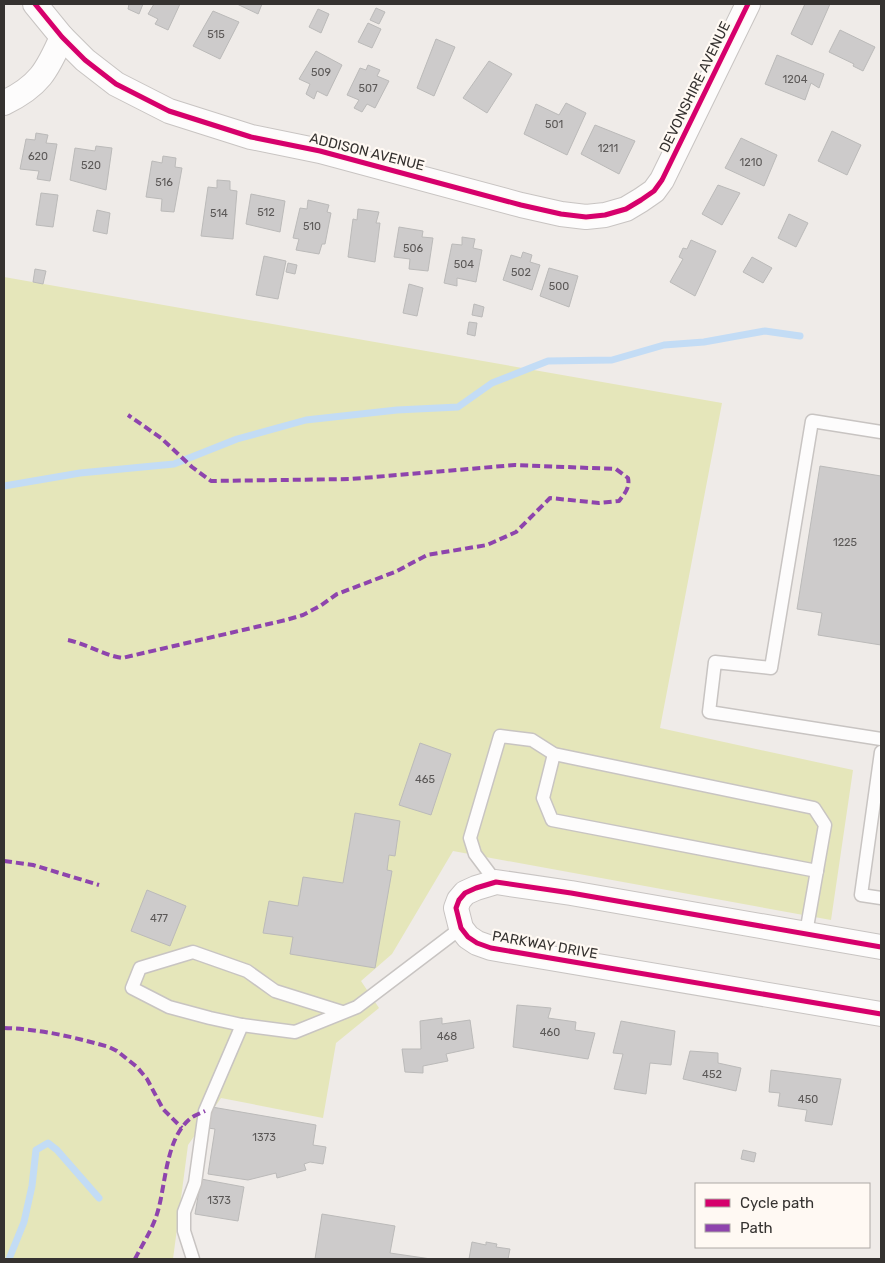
<svg xmlns="http://www.w3.org/2000/svg" width="885" height="1263" font-family="Rubik,sans-serif">
  <style>
    .green { fill: #e5e6ba }
    .lines { fill: none; stroke-linecap: round; stroke-linejoin: round }
    .stream { stroke: #c3dcf5; stroke-width: 7 }
    .building { fill: #cdcbcb; stroke: #bbbab9 }
    .service-casing { stroke: #c8c4c2; stroke-width: 15 }
    .minor-casing { stroke: #c8c4c2; stroke-width: 26 }
    .service { stroke: #fdfcfc; stroke-width: 12 }
    .minor { stroke: #fdfcfc; stroke-width: 24 }
    .quiet { stroke: #8e44ad; stroke-width: 4; stroke-dasharray: 8 4; stroke-linecap: butt }
    .cycleway-casing { stroke: #fff9f3; stroke-width: 8 }
    .cycleway { stroke: #d6006c; stroke-width: 5 }
    .labels { text-anchor: middle; dominant-baseline: central; stroke-width: 4.5; stroke-linejoin: round; paint-order: stroke }
    .number-label { font-size: 11px; fill: #5b5857 }
    .street-label { font-size: 14px; fill: #353230; stroke: #fff9f3 }
  </style>
  <rect width="100%" height="100%" fill="#efebe8"/>
  <polygon class="green" points="4,277 722,403 660,728 853,770 831,920 453,851 392,954 361,981 379,1008 336,1043 323,1118 221,1098 188,1145 173,1259 4,1259"/>
  <g class="lines">
    <g class="stream">
      <polyline points="4,486 80,473 174,464 237,439 306,420 397,410 458,407 492,383 548,361 612,360 664,345 704,342 765,331 800,336"/>
      <polyline points="9,1259 24,1222 32,1186 36,1150 48,1143 57,1150 99,1198"/>
    </g>
  </g>
  <g class="building">
    <polygon points="129,4 143,4 139,14 128,9"/>
    <polygon points="154,4 180,4 168,30 155,24 158,19 148,14"/>
    <polygon points="237,4 262,4 258,14"/>
    <polygon points="805,4 830,4 812,45 791,34"/>
    <polygon points="376,8 385,12 379,24 370,20"/>
    <polygon points="318,9 329,14 321,33 309,27"/>
    <polygon points="213,11 239,22 220,59 193,46"/>
    <polygon points="368,23 381,29 372,48 358,42"/>
    <polygon points="840,30 875,47 863,71 853,66 854,64 829,52"/>
    <polygon points="436,39 455,47 434,96 417,88"/>
    <polygon points="316,51 342,65 327,96 317,91 314,99 306,94 310,84 299,79"/>
    <polygon points="777,55 824,74 819,88 811,83 805,100 765,84"/>
    <polygon points="489,61 512,74 487,113 463,98"/>
    <polygon points="368,65 380,70 377,76 389,81 375,108 367,104 362,112 354,108 359,100 347,95 360,68 366,70"/>
    <polygon points="566,103 586,113 567,155 524,134 536,104 559,115"/>
    <polygon points="595,125 635,141 619,174 581,154"/>
    <polygon points="832,131 861,145 847,175 818,161"/>
    <polygon points="36,133 48,135 46,143 57,144 50,181 37,179 39,171 20,169 26,139 35,140"/>
    <polygon points="741,138 777,155 764,186 725,168"/>
    <polygon points="96,146 112,148 106,190 70,180 75,148 95,151"/>
    <polygon points="163,156 176,158 175,167 182,168 174,212 161,211 162,199 146,197 152,161 162,163"/>
    <polygon points="217,180 230,181 230,190 237,191 233,239 201,236 208,187 217,188"/>
    <polygon points="718,185 740,193 722,225 702,214"/>
    <polygon points="41,193 58,195 53,227 36,225"/>
    <polygon points="251,194 285,201 280,232 246,224"/>
    <polygon points="308,200 329,205 327,212 331,213 325,244 322,244 319,254 296,250 299,239 293,238 300,208 307,209"/>
    <polygon points="358,209 379,212 376,223 380,223 375,262 348,257 353,219 357,220"/>
    <polygon points="97,210 110,213 107,234 93,231"/>
    <polygon points="789,214 808,223 796,247 778,238"/>
    <polygon points="399,227 423,231 422,237 433,238 428,271 409,269 410,259 394,257"/>
    <polygon points="462,237 475,239 473,248 482,250 476,282 457,278 457,286 444,283 452,244 462,245"/>
    <polygon points="691,240 716,251 695,296 670,282 683,259 679,257 683,248 687,249"/>
    <polygon points="523,252 532,255 530,262 540,265 532,290 503,280 511,255 521,258"/>
    <polygon points="264,256 286,261 278,299 256,295"/>
    <polygon points="752,257 772,268 763,283 743,272"/>
    <polygon points="288,263 297,265 295,274 286,272"/>
    <polygon points="549,268 578,276 569,307 540,296"/>
    <polygon points="35,269 46,271 43,284 33,282"/>
    <polygon points="409,284 423,288 417,316 403,313"/>
    <polygon points="474,304 484,307 482,317 472,315"/>
    <polygon points="469,322 477,323 475,336 467,334"/>
    <polygon points="820,466 881,476 881,645 818,635 822,613 797,609"/>
    <polygon points="420,743 451,754 431,815 399,805"/>
    <polygon points="355,813 400,821 395,856 389,855 387,870 392,871 375,968 290,954 293,937 263,933 269,901 298,906 303,877 343,883"/>
    <polygon points="147,890 186,906 170,946 131,931"/>
    <polygon points="517,1005 551,1008 548,1018 576,1022 575,1030 595,1033 588,1059 513,1047"/>
    <polygon points="442,1018 442,1024 470,1020 474,1048 446,1054 448,1061 423,1066 423,1073 405,1072 402,1049 421,1049 420,1021"/>
    <polygon points="621,1021 675,1031 671,1065 650,1063 646,1094 614,1089 623,1054 613,1053"/>
    <polygon points="690,1051 718,1053 718,1063 741,1068 736,1091 683,1079"/>
    <polygon points="771,1070 841,1079 832,1125 805,1121 807,1110 778,1106 780,1093 769,1092"/>
    <polygon points="212,1107 316,1125 313,1145 326,1147 323,1164 310,1162 304,1164 306,1170 277,1178 276,1173 248,1180 208,1174 215,1129 208,1128"/>
    <polygon points="743,1150 756,1153 754,1162 741,1159"/>
    <polygon points="201,1179 244,1187 238,1221 195,1214"/>
    <polygon points="322,1214 395,1226 390,1253 431,1259 315,1259"/>
    <polygon points="472,1242 486,1245 486,1242 497,1244 496,1247 510,1249 508,1259 469,1259"/>
  </g>
  <g class="lines">
    <g class="service-casing">
      <g id="service">
        <polyline points="881,432 812,421 771,668 715,662 709,712 881,739"/>
        <polyline points="881,752 861,895 881,898"/>
        <polyline points="554,754 543,798 552,820 817,871"/>
        <polyline points="496,882 475,854 470,838 500,736 532,740 554,754 814,808 825,825 806,933"/>
        <polyline points="342,1012 275,991 247,971 193,952 140,968 132,988 169,1007 210,1018 242,1025 295,1032 357,1007 461,928"/>
        <polyline points="193,1259 184,1231 184,1212 195,1183 205,1111 242,1025"/>
      </g>
    </g>
    <g class="minor-casing">
      <g id="minor">
        <polyline points="35,4 62,37 85,60 116,84 169,111 251,137 320,151 521,205 561,214 586,217 605,215 626,209 641,200 654,191 662,180 748,4"/>
        <path d="M4,103C39,86 47,71 62,37"/>
        <polyline points="881,947 571,893 496,882 476,888 465,893 459,900 456,908 461,928 468,937 477,943 491,948 881,1014"/>
      </g>
    </g>
    <use href="#service" class="service"/>
    <use href="#minor" class="minor"/>
    <g class="quiet">
      <path d="M68,640C87,644 103,655 122,658L286,620L303,615L320,606L337,594L395,572L427,555L487,545L516,532L550,498L599,503L619,501C625,493 630,488 628,478L616,469L515,465L351,479L211,481L192,467L161,438L128,415"/>
      <polyline points="4,861 33,865 99,885"/>
      <path d="M4,1028C40,1029 74,1037 109,1047L117,1051L137,1067L147,1079L163,1109L182,1128"/>
      <path d="M135,1259C142,1245 152,1230 157,1214C166,1186 165,1138 191,1118C195,1115 201,1113 205,1111"/>
    </g>
    <g class="cycleway-casing">
      <g id="cycleway">
        <polyline points="35,4 62,37 85,60 116,84 169,111 251,137 320,151 521,205 561,214 586,217 605,215 626,209 641,200 654,191 662,180 748,4"/>
        <polyline points="881,947 571,893 496,882 476,888 465,893 459,900 456,908 461,928 468,937 477,943 491,948 881,1014"/>
      </g>
    </g>
    <use href="#cycleway" class="cycleway"/>
  </g>
  <g class="labels">
    <g class="number-label">
      <text x="216" y="34">515</text>
      <text x="321" y="72">509</text>
      <text x="795" y="79">1204</text>
      <text x="368" y="88">507</text>
      <text x="554" y="124">501</text>
      <text x="608" y="148">1211</text>
      <text x="38" y="156">620</text>
      <text x="751" y="162">1210</text>
      <text x="91" y="165">520</text>
      <text x="164" y="182">516</text>
      <text x="266" y="212">512</text>
      <text x="219" y="213">514</text>
      <text x="312" y="226">510</text>
      <text x="413" y="248">506</text>
      <text x="464" y="264">504</text>
      <text x="521" y="272">502</text>
      <text x="559" y="286">500</text>
      <text x="845" y="542">1225</text>
      <text x="425" y="779">465</text>
      <text x="159" y="918">477</text>
      <text x="550" y="1032">460</text>
      <text x="447" y="1036">468</text>
      <text x="712" y="1074">452</text>
      <text x="808" y="1099">450</text>
      <text x="264" y="1137">1373</text>
      <text x="219" y="1200">1373</text>
    </g>
    <g class="street-label">
      <text transform="translate(695 87) rotate(-64)">DEVONSHIRE AVENUE</text>
      <text transform="translate(367 152) rotate(14)">ADDISON AVENUE</text>
      <text transform="translate(545 945) rotate(10)">PARKWAY DRIVE</text>
    </g>
  </g>
  <rect width="885" height="1263" fill="none" stroke="#353230" stroke-width="10"/>
  <rect x="695" y="1183" width="175" height="65" fill="#fff9f3" stroke="#aea9a5"/>
  <rect x="705" y="1199" width="25" height="8" fill="#d6006c" stroke="#aea9a5"/>
  <text x="740" y="1208" font-size="15" fill="#353230">Cycle path</text>
  <rect x="705" y="1224" width="25" height="8" fill="#8e44ad" stroke="#aea9a5"/>
  <text x="740" y="1233" font-size="15" fill="#353230">Path</text>
</svg>
